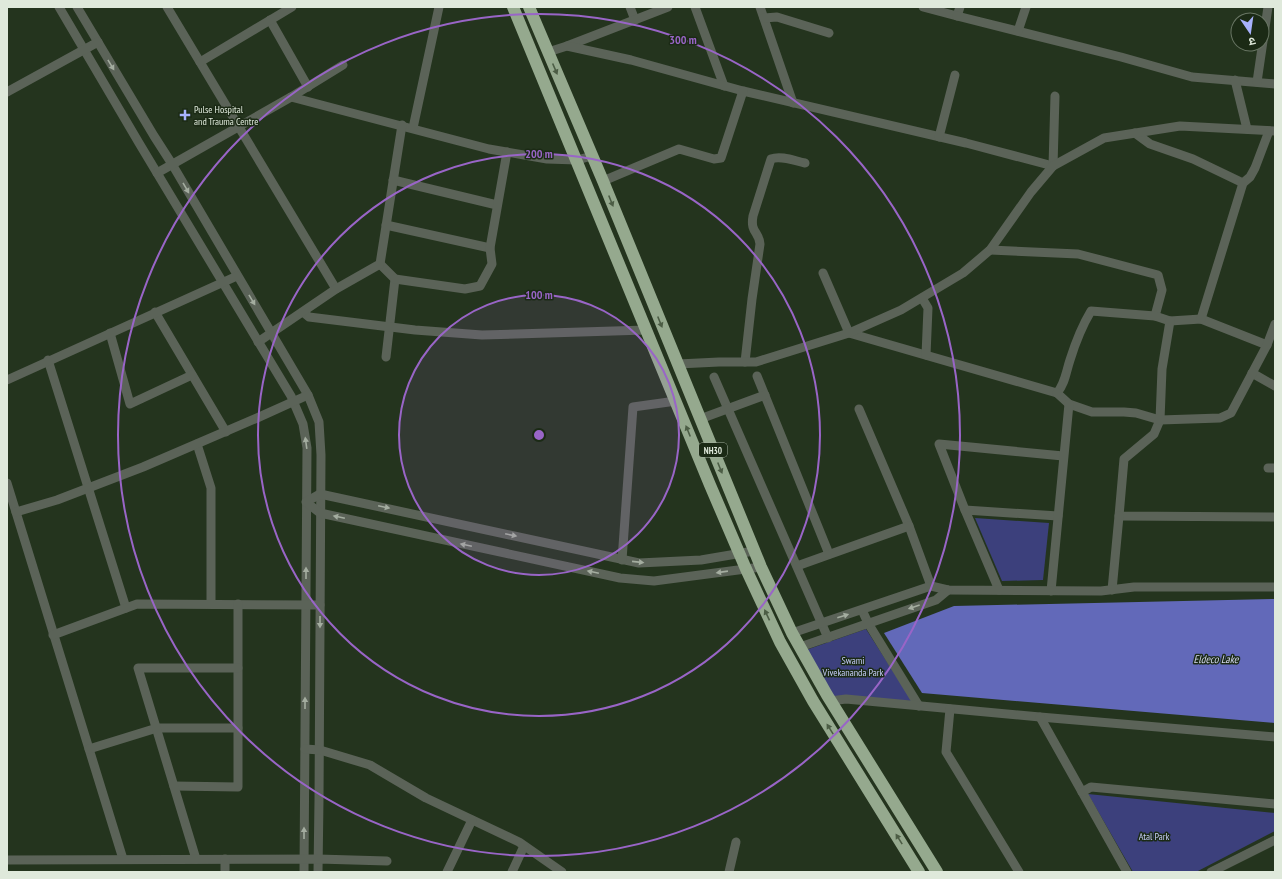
<svg xmlns="http://www.w3.org/2000/svg" width="1282" height="879" font-family="'PT Sans Narrow','Noto Sans Devanagari',sans-serif">
  <style>
    .green { fill: #3c407c }
    .water { fill: #6269b9 }
    .lines { fill: none; stroke-linecap: round; stroke-linejoin: round }
    .street { stroke: #5b6358; stroke-width: 9 }
    .highway { stroke: #95a98e; stroke-width: 12 }
    .oneway { fill: #a4ada0 }
    .oneway2 { fill: #4c5d45 }
    .ring { fill: none; stroke: #9965c7; stroke-width: 2 }
    .poi-dot { fill: #a7b1fc; stroke: #1b2a15; stroke-width: 1.5 }
    .labels { text-anchor: middle; dominant-baseline: central; stroke-width: 3; stroke-linejoin: round; paint-order: stroke }
    .shield { fill: #1b2a15; stroke: #a4b0a0; stroke-width: 1 }
    .shield-label { font-size: 9px; font-weight: bold; fill: #dfe9db }
    .poi-label { font-size: 10px; fill: #dfe9db; stroke: #1b2a15; text-anchor: start }
    .park-label { font-size: 10px; fill: #c7cefa; stroke: #1b2a15 }
    .water-label { font-size: 11px; font-style: italic; fill: #d4d8ee; stroke: #1b2a15 }
    .centre { fill: #9965c7; stroke: #1b2a15; stroke-width: 2 }
    .ring-label { font-size: 12px; text-anchor: middle; font-weight: bold; fill: #9965c7; stroke: #1b2a15; stroke-width: 3; stroke-linejoin: round; paint-order: stroke }
  </style>
  <rect width="100%" height="100%" fill="#24341e"/>
  <g class="green">
    <polygon points="975,518 1049,523 1043,580 1002,581"/>
    <polygon points="866,629 912,701 832,696 806,650"/>
    <polygon points="1088,794 1275,813 1275,831 1196,872 1133,872"/>
  </g>
  <polygon class="water" points="1275,599 1275,723 922,693 884,633 954,606"/>
  <g class="lines">
    <g class="street">
      <polyline points="59,7 139,143 291,396 303,424 307,448 304,872"/>
      <polyline points="77,7 154,136 172,164 308,395 319,422 321,455 319,800 318,872"/>
      <polyline points="167,7 336,289"/>
      <polyline points="630,7 635,20"/>
      <polyline points="695,7 724,86"/>
      <polyline points="760,7 793,103"/>
      <polyline points="923,7 957,16 960,7"/>
      <polyline points="957,16 1121,57 1192,77 1275,84"/>
      <polyline points="764,18 777,17 829,33"/>
      <polyline points="270,20 308,87"/>
      <polyline points="1018,31 1026,7"/>
      <polyline points="567,46 668,7"/>
      <polyline points="548,52 567,46 631,60 743,91 966,143 1053,166"/>
      <polyline points="200,62 292,7"/>
      <polyline points="1235,80 1247,129"/>
      <polyline points="1257,82 1268,7"/>
      <polyline points="7,92 98,42"/>
      <polyline points="291,97 489,149 547,159 577,160 592,156"/>
      <polyline points="413,128 439,7"/>
      <polyline points="1135,133 1150,144 1193,159 1243,183"/>
      <polyline points="939,137 955,75"/>
      <polyline points="1053,166 1055,96"/>
      <polyline points="157,173 291,97 343,65"/>
      <polyline points="393,180 497,205"/>
      <polyline points="603,181 679,149 714,159 721,158 743,91"/>
      <polyline points="386,225 490,248"/>
      <polyline points="990,250 1078,254 1158,275 1162,290 1155,316"/>
      <polyline points="380,264 395,279 386,357"/>
      <path d="M823,273L849,333L1057,393C1065,384 1066,372 1070,360C1075,344 1082,326 1091,311L1155,316L1170,321L1201,319L1267,345"/>
      <polyline points="395,279 465,289 480,286 492,264 490,248 507,152"/>
      <polyline points="922,298 928,308 926,355"/>
      <polyline points="155,312 226,432"/>
      <polyline points="303,312 309,317 415,330 482,335 646,330"/>
      <polyline points="1201,319 1243,183 1250,177 1255,168 1269,131"/>
      <polyline points="1170,321 1162,369 1160,420 1154,434 1124,459 1119,516 1275,517"/>
      <polyline points="110,333 130,404 192,375"/>
      <polyline points="258,342 336,289 380,264 402,125"/>
      <polyline points="48,360 126,608"/>
      <path d="M745,362L752,299L760,244C759,231 750,233 753,216L771,159C781,155 795,161 805,163"/>
      <polyline points="678,364 719,362 756,362 849,333 901,310 963,273 990,250 1031,192 1053,166 1104,138 1180,126 1275,131"/>
      <polyline points="1252,373 1275,386"/>
      <polyline points="757,376 829,554"/>
      <polyline points="714,377 828,638"/>
      <polyline points="7,380 237,276"/>
      <polyline points="1057,393 1069,404 1092,412 1124,412 1136,413 1160,420 1220,418 1231,413 1267,345 1275,324"/>
      <polyline points="859,409 909,526 931,586"/>
      <polyline points="700,419 765,395"/>
      <polyline points="197,444 211,488 211,604"/>
      <polyline points="1268,468 1275,468"/>
      <polyline points="7,483 123,859"/>
      <polyline points="965,510 1058,516"/>
      <polyline points="16,512 57,500 143,467 257,418 308,395"/>
      <polyline points="754,551 701,560 639,563 320,494 306,502 320,513 620,578 654,581 761,567"/>
      <polyline points="622,560 633,407 676,401"/>
      <polyline points="797,566 909,526"/>
      <polyline points="999,590 965,510 939,444 1063,456"/>
      <polyline points="1112,590 1119,516"/>
      <polyline points="1051,591 1069,404"/>
      <polyline points="862,610 868,623 919,706"/>
      <polyline points="792,633 931,586 948,590 1101,591 1134,587 1275,587"/>
      <polyline points="53,635 137,604 320,605"/>
      <polyline points="800,647 936,600 948,590"/>
      <polyline points="830,701 846,699 1040,717 1275,737"/>
      <polyline points="950,709 946,752 1019,872"/>
      <polyline points="1040,717 1127,872"/>
      <polyline points="89,749 157,728 238,728"/>
      <polyline points="305,749 320,750 370,765 426,798 519,842 562,872"/>
      <polyline points="174,786 238,787 238,604"/>
      <polyline points="1082,792 1091,787 1275,804"/>
      <polyline points="196,859 138,668 238,668"/>
      <polyline points="7,860 318,859 387,861"/>
      <polyline points="225,872 225,859"/>
      <polyline points="447,872 472,820"/>
      <polyline points="512,872 524,846"/>
      <polyline points="729,872 736,842"/>
      <polyline points="1211,872 1275,840"/>
    </g>
    <g class="highway">
      <polyline points="513,7 710,485 746,569 780,642 813,701 919,872"/>
      <polyline points="529,7 603,181 761,567 792,633 827,695 937,872"/>
    </g>
  </g>
  <defs><path id="oneway-solid" d="M-6-.8H1V-3.2L6.5 0L1 3.2V.8H-6Z"/></defs>
  <g class="oneway">
    <use href="#oneway-solid" transform="translate(111 65) rotate(59)"/>
    <use href="#oneway-solid" transform="translate(186 188) rotate(60)"/>
    <use href="#oneway-solid" transform="translate(252 300) rotate(59)"/>
    <use href="#oneway-solid" transform="translate(306 443) rotate(-98)"/>
    <use href="#oneway-solid" transform="translate(384 507) rotate(12)"/>
    <use href="#oneway-solid" transform="translate(339 517) rotate(-168)"/>
    <use href="#oneway-solid" transform="translate(511 535) rotate(12)"/>
    <use href="#oneway-solid" transform="translate(466 545) rotate(-168)"/>
    <use href="#oneway-solid" transform="translate(638 562) rotate(6)"/>
    <use href="#oneway-solid" transform="translate(593 572) rotate(-168)"/>
    <use href="#oneway-solid" transform="translate(722 572) rotate(172)"/>
    <use href="#oneway-solid" transform="translate(306 573) rotate(-90)"/>
    <use href="#oneway-solid" transform="translate(914 607) rotate(161)"/>
    <use href="#oneway-solid" transform="translate(843 616) rotate(-18)"/>
    <use href="#oneway-solid" transform="translate(320 622) rotate(90)"/>
    <use href="#oneway-solid" transform="translate(305 703) rotate(-90)"/>
    <use href="#oneway-solid" transform="translate(304 833) rotate(-90)"/>
  </g>
  <g class="oneway2">
    <use href="#oneway-solid" transform="translate(555 69) rotate(67)"/>
    <use href="#oneway-solid" transform="translate(611 201) rotate(68)"/>
    <use href="#oneway-solid" transform="translate(660 322) rotate(68)"/>
    <use href="#oneway-solid" transform="translate(688 431) rotate(-112)"/>
    <use href="#oneway-solid" transform="translate(720 468) rotate(68)"/>
    <use href="#oneway-solid" transform="translate(767 615) rotate(-115)"/>
    <use href="#oneway-solid" transform="translate(830 729) rotate(-122)"/>
    <use href="#oneway-solid" transform="translate(899 839) rotate(-122)"/>
  </g>
  <circle cx="539" cy="435" r="140" fill="#9965c7" fill-opacity=".12"/>
  <g class="ring">
    <circle cx="539" cy="435" r="140"/>
    <circle cx="539" cy="435" r="281"/>
    <circle cx="539" cy="435" r="421"/>
  </g>
  <path class="poi-dot" d="M183 109h4v4h4v4h-4v4h-4v-4h-4v-4h4z"/>
  <g class="labels">
    <rect class="shield" x="699" y="443" width="28" height="14" rx="3"/>
    <g class="shield-label">
      <text x="713" y="450">NH30</text>
    </g>
    <g class="poi-label">
      <text x="194" y="109">Pulse Hospital<tspan x="194" dy="12">and Trauma Centre</tspan></text>
    </g>
    <g class="park-label">
      <text x="853" y="660">Swami<tspan x="853" dy="12">Vivekananda Park</tspan></text>
      <text x="1154" y="836">Atal Park</text>
    </g>
    <g class="water-label">
      <text x="1216" y="659">Eldeco Lake</text>
    </g>
  </g>
  <circle cx="539" cy="435" r="6" class="centre"/>
  <g class="ring-label">
    <text x="683" y="44">300 m</text>
    <text x="539" y="158">200 m</text>
    <text x="539" y="299">100 m</text>
  </g>
  <rect width="1282" height="879" fill="none" stroke="#dfe9db" stroke-width="16"/>
  <g transform="translate(1250 32) rotate(167)"><circle r="19" fill="#1b2a15" stroke="#697664"/>
  <path d="M0-3L7 15L0 10L-7 15Z" fill="#a7b1fc"/>
  <text y="-6" font-size="11" font-weight="bold" text-anchor="middle" fill="#dfe9db">उ</text>
  </g>
</svg>
